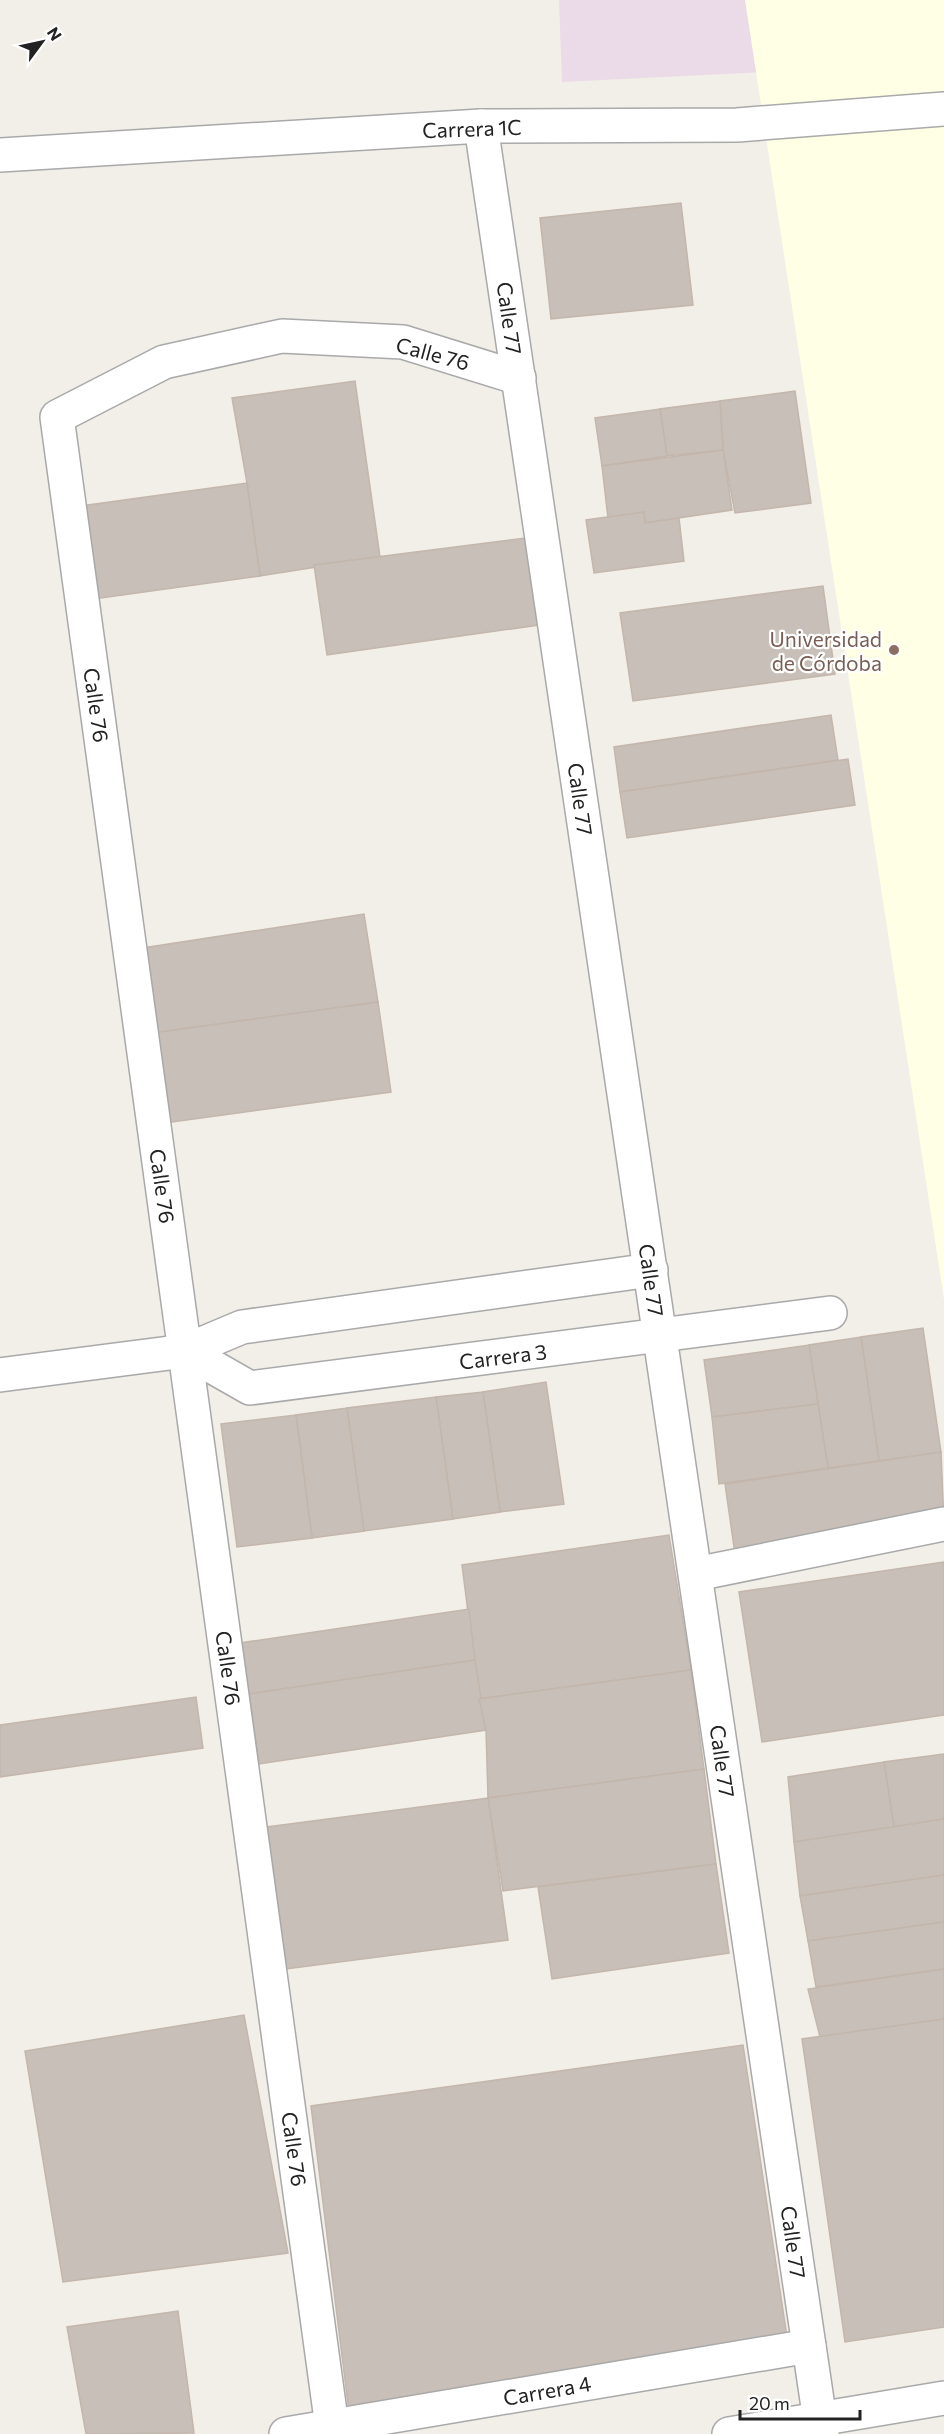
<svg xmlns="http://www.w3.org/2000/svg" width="944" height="2434" font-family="Commissioner,sans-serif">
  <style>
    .industrial { fill: #ebdbe8 }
    .education { fill: #ffffe5 }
    .building { fill: #c7bfb8; stroke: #c4b6ab; stroke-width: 1.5 }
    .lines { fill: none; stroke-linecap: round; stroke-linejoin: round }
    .minor-casing { stroke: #a9a9a9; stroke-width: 36 }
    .minor { stroke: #fff; stroke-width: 33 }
    .education-dot { fill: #8d6e63; stroke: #fff; stroke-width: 2 }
    .labels { text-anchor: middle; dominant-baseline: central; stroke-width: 4.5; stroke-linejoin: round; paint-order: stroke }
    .street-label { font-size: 21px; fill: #222; stroke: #fff }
    .education-label { font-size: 21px; fill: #785e54; stroke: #fff; text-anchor: end }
  </style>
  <rect width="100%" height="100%" fill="#f2efe9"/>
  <polygon class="industrial" points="559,0 944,0 944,63 562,82"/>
  <polygon class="education" points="745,0 944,0 944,1299"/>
  <g class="building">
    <polygon points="681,203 693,305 551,319 540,218"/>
    <polygon points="355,381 380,557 260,576 247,483 232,398"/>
    <polygon points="795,391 811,503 735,513 723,450 720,401"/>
    <polygon points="720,401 723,450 667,456 660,409"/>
    <polygon points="660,409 667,456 602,466 595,418"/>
    <polygon points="723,450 732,510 645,523 644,512 608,518 602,466"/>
    <polygon points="247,483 260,576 94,599 81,506"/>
    <polygon points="644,512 645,523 679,518 684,561 594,573 586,520"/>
    <polygon points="533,537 546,624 327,655 314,565"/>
    <polygon points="823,586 835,674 633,701 620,613"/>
    <polygon points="831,715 838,760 620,792 614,747"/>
    <polygon points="848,759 855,805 627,838 620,792"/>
    <polygon points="364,914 378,1002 153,1033 143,948"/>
    <polygon points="378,1002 391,1092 165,1123 153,1033"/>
    <polygon points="923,1328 941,1452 879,1461 861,1337"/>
    <polygon points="861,1337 879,1461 828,1468 809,1345"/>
    <polygon points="809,1345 818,1404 712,1417 704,1360"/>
    <polygon points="546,1382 564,1504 500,1512 483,1392"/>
    <polygon points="483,1392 500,1512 453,1519 436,1397"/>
    <polygon points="436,1397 453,1519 364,1531 347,1408"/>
    <polygon points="818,1404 828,1468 719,1484 712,1417"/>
    <polygon points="347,1408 364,1531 312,1538 296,1415"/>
    <polygon points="296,1415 312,1538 237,1547 221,1424"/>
    <polygon points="941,1452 944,1524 736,1561 725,1484"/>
    <polygon points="669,1535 691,1670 479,1699 462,1565"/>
    <polygon points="944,1562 944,1715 762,1742 739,1592"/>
    <polygon points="469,1609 475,1660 249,1694 240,1643"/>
    <polygon points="475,1660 486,1730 259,1764 249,1694"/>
    <polygon points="691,1670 704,1769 488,1798 486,1730 479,1699"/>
    <polygon points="196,1697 203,1748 0,1777 0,1725"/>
    <polygon points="944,1754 944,1819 894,1828 884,1762"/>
    <polygon points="884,1762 894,1828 794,1842 788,1777"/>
    <polygon points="704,1769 716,1864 503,1891 488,1798"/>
    <polygon points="488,1798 508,1940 286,1969 267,1827"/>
    <polygon points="944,1819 944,1875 800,1896 794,1842"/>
    <polygon points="716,1864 729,1953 552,1979 538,1887"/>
    <polygon points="944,1875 944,1922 808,1941 800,1896"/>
    <polygon points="944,1922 944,1969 816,1987 808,1941"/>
    <polygon points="944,1969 944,2019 820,2037 808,1989"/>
    <polygon points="244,2015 288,2253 63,2282 25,2051"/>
    <polygon points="944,2019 944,2327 845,2342 802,2039"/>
    <polygon points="743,2045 787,2337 349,2412 311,2106"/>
    <polygon points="178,2311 194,2433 86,2434 67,2327"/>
  </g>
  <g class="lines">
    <g class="minor-casing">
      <g id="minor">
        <polyline points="481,126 822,2434"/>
        <polyline points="0,155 481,126 737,125 944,109"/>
        <polyline points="185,1351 250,1388 830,1313"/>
        <polyline points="0,1375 185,1351 242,1327 651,1270"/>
        <polyline points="696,1574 944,1524"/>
        <polyline points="286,2434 809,2346"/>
        <polyline points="333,2434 57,417 164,362 282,336 403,342 519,378"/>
        <polyline points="729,2434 944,2398"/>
      </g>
    </g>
    <use href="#minor" class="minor"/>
  </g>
  <circle class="education-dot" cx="894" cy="650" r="6"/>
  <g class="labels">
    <g class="street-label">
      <text transform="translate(472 128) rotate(-2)">Carrera 1C</text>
      <text transform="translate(510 318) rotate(82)">Calle 77</text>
      <text transform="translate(433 353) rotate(15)">Calle 76</text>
      <text transform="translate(97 705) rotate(82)">Calle 76</text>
      <text transform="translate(581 799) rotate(82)">Calle 77</text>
      <text transform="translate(163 1186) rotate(82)">Calle 76</text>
      <text transform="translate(652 1280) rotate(82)">Calle 77</text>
      <text transform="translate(503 1356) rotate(-7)">Carrera 3</text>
      <text transform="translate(229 1668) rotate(82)">Calle 76</text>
      <text transform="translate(723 1761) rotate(82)">Calle 77</text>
      <text transform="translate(295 2149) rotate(82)">Calle 76</text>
      <text transform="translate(794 2242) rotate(82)">Calle 77</text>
      <text transform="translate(547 2390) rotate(-10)">Carrera 4</text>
    </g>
    <g class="education-label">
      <text x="882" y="638">Universidad<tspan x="882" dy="24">de Córdoba</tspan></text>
    </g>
  </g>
  <g transform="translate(42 42) rotate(57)" stroke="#ffffff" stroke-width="4.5" paint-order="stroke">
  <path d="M0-4.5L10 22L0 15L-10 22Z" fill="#222222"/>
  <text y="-9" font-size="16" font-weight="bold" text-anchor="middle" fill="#222222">N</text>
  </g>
  <path d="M740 2410v9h120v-9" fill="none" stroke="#222222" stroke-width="3"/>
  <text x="749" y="2410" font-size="18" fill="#222222" stroke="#ffffff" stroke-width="4.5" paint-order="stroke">20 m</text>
</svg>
